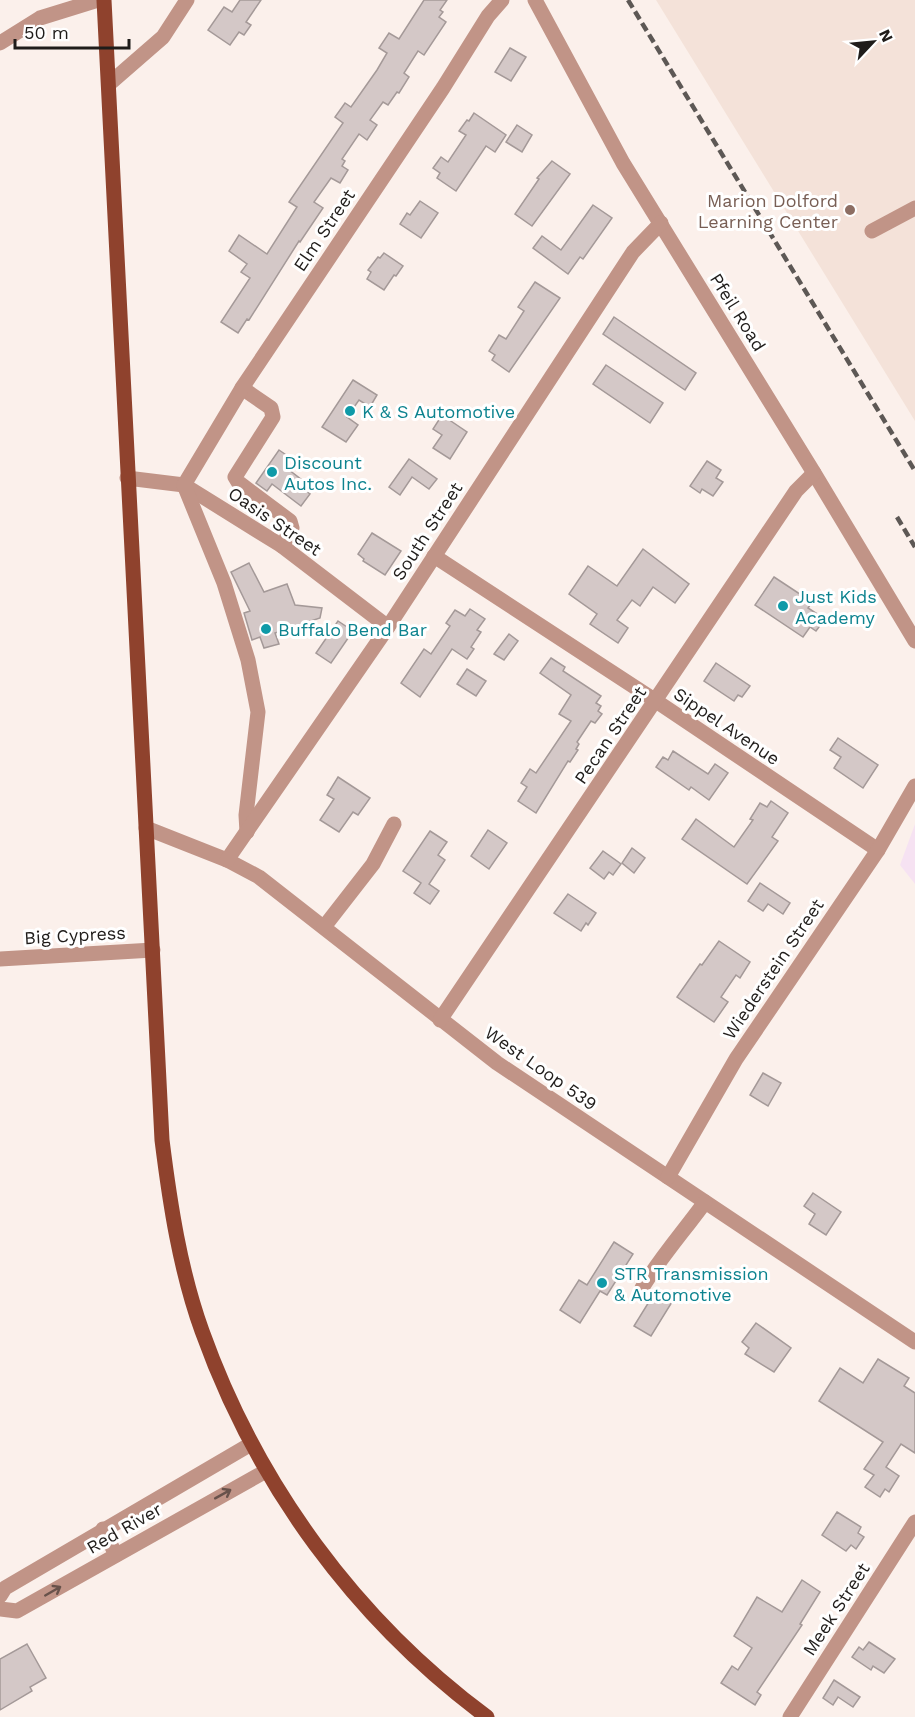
<svg xmlns="http://www.w3.org/2000/svg" width="915" height="1717" font-family="'Work Sans',sans-serif">
  <style>
    .commercial { fill: #f6e2f2 }
    .built { fill: #f4e2d9 }
    .building { fill: #d4c8c7; stroke: #a49998; stroke-width: 1.5 }
    .lines { fill: none; stroke-linecap: round; stroke-linejoin: round }
    .minor { stroke: #c19487; stroke-width: 15 }
    .major { stroke: #8f422d; stroke-width: 15 }
    .rail { stroke: #5d5855; stroke-width: 4.5; stroke-dasharray: 9 4.5; stroke-linecap: butt }
    .oneway { stroke: #68524b }
    .education-dot { fill: #8d6e63; stroke: #fff; stroke-width: 2 }
    .culture-dot { fill: #0f9aa8; stroke: #fff; stroke-width: 2 }
    .labels { text-anchor: middle; dominant-baseline: central; stroke-width: 6; stroke-linejoin: round; paint-order: stroke }
    .education-label { font-size: 18px; fill: #785e54; stroke: #fff; text-anchor: end }
    .street-label { font-size: 18px; fill: #1f1c1a; stroke: #fff }
    .culture-label { font-size: 18px; fill: #0d838f; stroke: #fff; text-anchor: start }
  </style>
  <rect width="100%" height="100%" fill="#fbf0eb"/>
  <polygon class="commercial" points="915,824 915,884 900,865"/>
  <polygon class="built" points="656,0 915,0 915,421"/>
  <g class="building">
    <polygon points="240,0 261,0 246,22 251,25 244,35 239,32 230,45 208,30 224,7 232,12"/>
    <polygon points="424,0 447,0 440,10 443,12 439,17 446,22 424,55 418,51 404,73 409,77 399,93 397,92 388,105 383,102 370,120 377,125 367,140 359,134 342,159 345,161 342,166 348,170 340,183 331,178 314,202 323,208 300,242 299,241 249,320 247,319 238,333 221,322 250,278 241,272 247,264 229,251 239,235 267,254 297,207 289,202 343,123 335,117 345,103 351,107 377,70 387,53 379,48 389,33 399,39"/>
    <polygon points="510,48 526,57 511,81 495,72"/>
    <polygon points="474,113 506,135 495,152 486,146 456,191 437,178 440,173 433,168 441,157 448,162 466,135 459,131 467,120 469,121"/>
    <polygon points="517,125 532,135 522,152 506,142"/>
    <polygon points="552,161 570,174 532,226 515,214 539,179 537,178"/>
    <polygon points="420,201 438,213 421,238 400,224 407,213 410,215"/>
    <polygon points="593,205 612,218 583,259 580,257 568,274 533,248 542,236 561,250"/>
    <polygon points="384,253 403,266 396,276 394,275 384,290 367,279 371,272 368,270 378,257 380,258"/>
    <polygon points="535,282 560,298 509,372 492,360 495,355 489,351 499,335 506,339 524,311 518,307"/>
    <polygon points="614,317 696,373 685,390 603,334"/>
    <polygon points="606,365 663,403 650,423 593,384"/>
    <polygon points="353,380 377,395 370,407 359,400 347,417 358,425 346,442 322,427"/>
    <polygon points="442,415 467,432 450,459 433,448 442,435 433,429"/>
    <polygon points="279,450 289,457 284,466 302,480 299,485 310,494 301,506 272,484 267,491 256,483"/>
    <polygon points="409,459 437,479 429,489 412,477 400,495 389,487"/>
    <polygon points="707,461 721,470 716,478 723,482 713,496 702,489 700,493 690,486"/>
    <polygon points="372,533 401,551 385,575 363,561 364,559 358,554"/>
    <polygon points="643,549 689,584 675,603 653,587 640,606 632,600 617,620 628,628 618,643 590,624 597,614 569,594 588,566 617,586"/>
    <polygon points="249,563 264,592 287,584 295,605 322,608 320,618 275,633 279,644 264,648 260,637 252,640 244,613 250,611 231,572"/>
    <polygon points="774,577 812,602 808,608 825,619 816,631 810,627 803,637 755,605"/>
    <polygon points="470,609 485,619 477,630 481,632 471,647 474,649 467,659 452,649 420,697 401,683 424,649 431,654 450,626 446,623 455,610 465,616"/>
    <polygon points="338,621 353,631 331,663 316,653"/>
    <polygon points="509,634 518,641 504,660 494,654"/>
    <polygon points="551,658 565,667 563,671 601,696 596,703 601,706 598,711 602,714 595,723 591,721 577,742 579,744 576,749 578,750 570,762 568,761 536,813 518,801 527,787 521,783 530,769 536,773 571,721 559,714 571,695 540,673"/>
    <polygon points="716,663 750,686 742,697 738,695 734,701 704,681"/>
    <polygon points="467,669 486,681 476,696 457,684"/>
    <polygon points="838,738 878,765 863,788 834,768 841,757 830,750"/>
    <polygon points="673,751 708,774 715,764 728,773 709,800 691,787 689,790 656,767 663,757 668,760"/>
    <polygon points="338,777 370,798 358,815 353,812 339,832 320,820 334,799 327,795"/>
    <polygon points="771,801 788,813 772,837 778,841 747,884 682,839 696,819 734,847 753,820 750,819 760,803 767,807"/>
    <polygon points="488,830 507,843 489,869 471,856"/>
    <polygon points="430,831 447,842 438,855 445,860 429,884 439,891 430,904 414,893 421,883 403,871"/>
    <polygon points="632,848 645,858 634,873 622,863"/>
    <polygon points="603,851 621,864 613,875 609,872 604,879 590,868"/>
    <polygon points="760,883 790,903 783,914 768,904 763,911 748,901"/>
    <polygon points="568,894 596,913 588,925 586,923 581,931 554,913"/>
    <polygon points="719,941 750,962 740,978 736,975 721,997 728,1002 714,1022 677,997 700,964 702,965"/>
    <polygon points="763,1073 781,1083 768,1106 750,1095"/>
    <polygon points="813,1193 841,1212 826,1235 809,1224 815,1214 804,1206"/>
    <polygon points="614,1242 633,1254 607,1295 600,1291 580,1323 560,1310 579,1280 587,1285"/>
    <polygon points="655,1292 672,1302 651,1336 634,1326"/>
    <polygon points="756,1323 791,1348 774,1372 745,1354 749,1348 742,1342"/>
    <polygon points="878,1359 909,1378 904,1386 915,1393 915,1453 901,1444 886,1467 899,1476 889,1492 885,1489 880,1497 865,1487 874,1475 864,1469 883,1442 819,1401 840,1368 863,1383"/>
    <polygon points="837,1512 861,1527 858,1533 864,1537 856,1549 851,1545 846,1551 822,1535"/>
    <polygon points="802,1580 820,1592 800,1624 802,1625 757,1692 761,1695 755,1705 721,1683 732,1666 738,1670 752,1648 734,1636 757,1597 782,1612"/>
    <polygon points="869,1642 895,1659 884,1673 873,1666 871,1670 852,1657 859,1647 863,1650"/>
    <polygon points="27,1644 46,1678 30,1687 32,1691 0,1710 0,1659"/>
    <polygon points="834,1680 860,1697 853,1707 838,1697 833,1705 823,1698"/>
  </g>
  <g class="lines">
    <g class="minor">
      <polyline points="535,0 623,163 814,473 915,641"/>
      <polyline points="0,43 40,18 98,0"/>
      <polyline points="109,84 163,37 187,0"/>
      <polyline points="872,231 915,208"/>
      <polyline points="242,388 271,408 273,417 235,477 238,482 290,521 292,528 282,546"/>
      <polyline points="127,478 184,485 282,546 388,627"/>
      <polyline points="434,556 656,701 878,850"/>
      <polyline points="146,828 227,860 259,877 497,1063 915,1342"/>
      <polyline points="247,832 246,815 258,712 248,660 224,583 184,485 242,388 443,88 488,16 502,0"/>
      <polyline points="227,860 388,627 633,252 661,223"/>
      <polyline points="324,927 373,864 394,824"/>
      <polyline points="0,959 153,950"/>
      <polyline points="440,1020 796,491 814,473"/>
      <polyline points="668,1177 736,1059 878,850 915,786"/>
      <path d="M642,1288C660,1258 684,1231 705,1202"/>
      <polyline points="103,1529 116,1555"/>
      <polyline points="0,1596 5,1588 251,1444"/>
      <polyline points="0,1609 17,1611 266,1471"/>
      <polyline points="790,1717 915,1522"/>
    </g>
    <path class="major" d="M104,0L162,1140C170,1204 180,1270 202,1331C257,1485 356,1620 487,1717"/>
    <g class="rail">
      <polyline points="628,0 915,471"/>
      <polyline points="897,517 915,547"/>
    </g>
  </g>
  <defs><path id="oneway-shaft" d="M-6 0H5M1.5-3L5.5 0L1.5 3" fill="none" stroke-width="1.6" stroke-linecap="round" stroke-linejoin="round" transform="scale(1.5)"/></defs>
  <g class="oneway">
    <use href="#oneway-shaft" transform="translate(223 1494) rotate(-29)"/>
    <use href="#oneway-shaft" transform="translate(53 1591) rotate(-30)"/>
  </g>
  <circle class="education-dot" cx="850" cy="210" r="6"/>
  <g class="culture-dot">
    <circle cx="350" cy="411" r="6"/>
    <circle cx="272" cy="472" r="6"/>
    <circle cx="783" cy="606" r="6"/>
    <circle cx="266" cy="629" r="6"/>
    <circle cx="602" cy="1283" r="6"/>
  </g>
  <g class="labels">
    <g class="education-label">
      <text x="838" y="200">Marion Dolford<tspan x="838" dy="21">Learning Center</tspan></text>
    </g>
    <g class="street-label">
      <text transform="translate(324 230) rotate(-56)">Elm Street</text>
      <text transform="translate(738 312) rotate(58)">Pfeil Road</text>
      <text transform="translate(275 521) rotate(34)">Oasis Street</text>
      <text transform="translate(427 531) rotate(-57)">South Street</text>
      <text transform="translate(727 726) rotate(34)">Sippel Avenue</text>
      <text transform="translate(610 735) rotate(-56)">Pecan Street</text>
      <text transform="translate(75 935) rotate(-3)">Big Cypress</text>
      <text transform="translate(773 969) rotate(-56)">Wiederstein Street</text>
      <text transform="translate(541 1068) rotate(35)">West Loop 539</text>
      <text transform="translate(124 1528) rotate(-30)">Red River</text>
      <text transform="translate(836 1609) rotate(-57)">Meek Street</text>
    </g>
    <g class="culture-label">
      <text x="362" y="411">K &amp; S Automotive</text>
      <text x="284" y="462">Discount<tspan x="284" dy="21">Autos Inc.</tspan></text>
      <text x="795" y="596">Just Kids<tspan x="795" dy="21">Academy</tspan></text>
      <text x="278" y="629">Buffalo Bend Bar</text>
      <text x="614" y="1273">STR Transmission<tspan x="614" dy="21">&amp; Automotive</tspan></text>
    </g>
  </g>
  <g transform="translate(873 42) rotate(64)" stroke="#ffffff" stroke-width="4.5" paint-order="stroke">
  <path d="M0-4.5L10 22L0 15L-10 22Z" fill="#1f1c1a"/>
  <text y="-9" font-size="16" font-weight="bold" text-anchor="middle" fill="#1f1c1a">N</text>
  </g>
  <path d="M15 39v9h114v-9" fill="none" stroke="#1f1c1a" stroke-width="3"/>
  <text x="24" y="39" font-size="18" fill="#1f1c1a" stroke="#ffffff" stroke-width="4.5" paint-order="stroke">50 m</text>
</svg>
